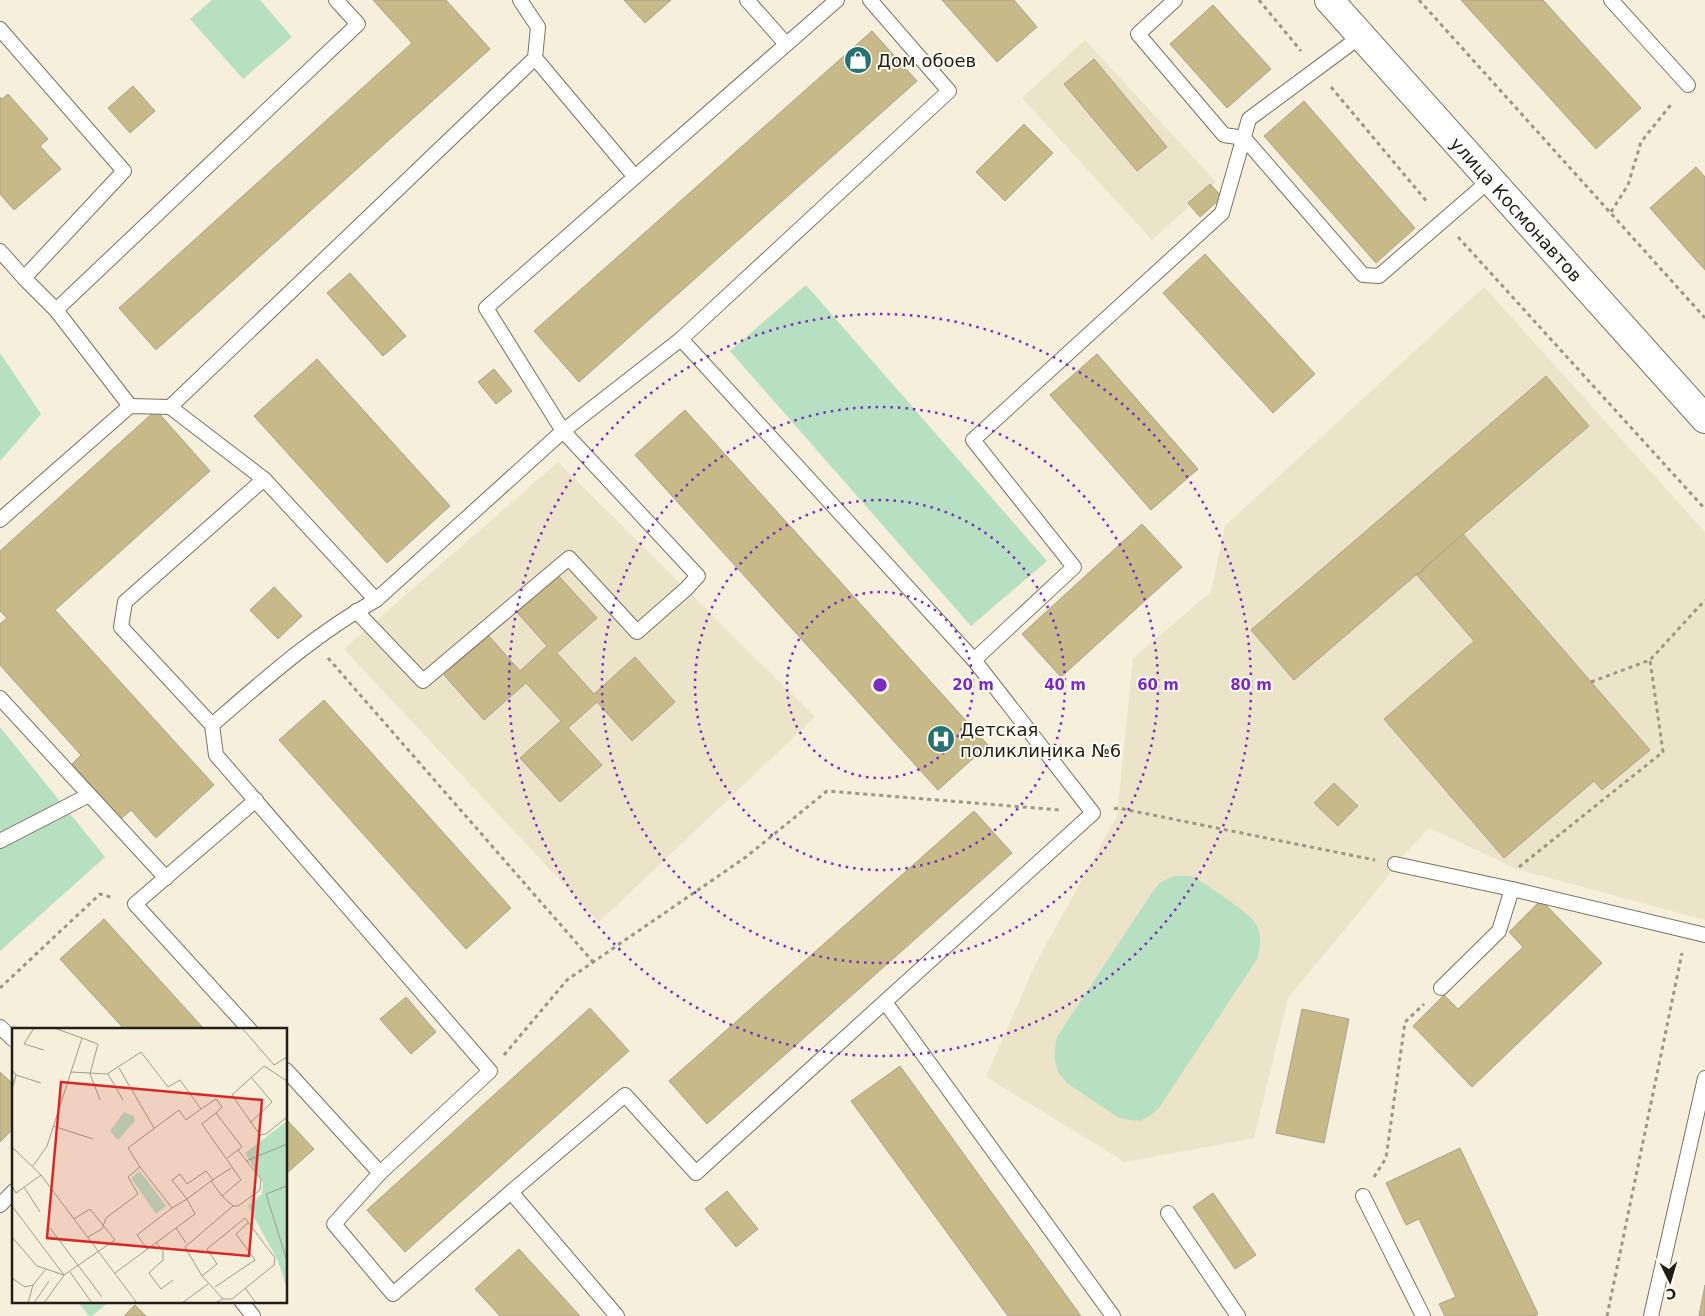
<svg xmlns="http://www.w3.org/2000/svg" width="1705" height="1316" font-family="'DejaVu Sans',sans-serif">
  <style>
    .built { fill: #ece4c8 }
    .green { fill: #b7e0c3 }
    .building { fill: #c8b988; stroke: #a8a28f }
    .lines { fill: none; stroke-linecap: round; stroke-linejoin: round }
    .lane-casing { stroke: #787361; stroke-width: 16 }
    .secondary-casing { stroke: #787361; stroke-width: 30 }
    .path { stroke: #9b9788; stroke-width: 3; stroke-dasharray: 4 4; stroke-linecap: butt }
    .lane { stroke: #fff; stroke-width: 14 }
    .secondary { stroke: #fff; stroke-width: 28 }
    .ring { fill: none; stroke: #7b2cbf; stroke-width: 2.5; stroke-dasharray: 2.5 5 }
    .labels { text-anchor: middle; dominant-baseline: central; stroke-width: 4; stroke-linejoin: round; paint-order: stroke }
    .poi-label { font-size: 18px; fill: #201e16; stroke: #fffcf4; text-anchor: start }
    .street-label { font-size: 18px; fill: #201e16; stroke: #fffcf4 }
    .inset-road { fill: none; stroke: #a09b8c; stroke-width: 1 }
    .view { fill: #d62828; fill-opacity: 0.15; stroke: #d62828; stroke-width: 2.5 }
    .inset-edge { fill: none; stroke: #201e16; stroke-width: 2.5 }
    .centre { fill: #7b2cbf; stroke: #fffcf4; stroke-width: 2.5 }
    .ring-label { font-size: 15px; text-anchor: middle; font-weight: bold; fill: #7b2cbf; stroke: #fffcf4; stroke-width: 4; stroke-linejoin: round; paint-order: stroke }
  </style>
  <rect width="100%" height="100%" fill="#f5efdb"/>
  <g class="built">
    <polygon points="1085,40 1216,182 1152,240 1022,98"/>
    <polygon points="1484,287 1705,532 1705,920 1517,869 1429,828 1395,864 1387,878 1288,998 1254,1138 1125,1162 986,1077 1035,965 1117,816 1133,658 1211,592 1225,526"/>
    <polygon points="558,462 815,717 599,922 344,649"/>
  </g>
  <g class="green">
    <polygon points="212,0 260,0 292,37 243,79 190,19"/>
    <polygon points="806,285 1047,561 971,626 730,351"/>
    <polygon points="0,353 41,414 0,461"/>
    <polygon points="0,727 105,857 0,951"/>
    <path d="M1173,876C1179,876 1187,875 1193,877C1202,881 1248,913 1254,921C1262,932 1261,946 1257,959L1159,1108L1151,1115L1140,1121L1129,1120L1119,1118L1067,1083L1058,1072L1055,1061V1048L1057,1037L1153,891L1161,882Z"/>
    <polygon points="78,1302 109,1302 92,1316 89,1316"/>
  </g>
  <g class="building">
    <polygon points="373,0 446,0 490,49 156,350 119,308 412,43"/>
    <polygon points="624,0 671,0 645,23"/>
    <polygon points="942,0 1014,0 1037,27 997,62"/>
    <polygon points="1461,0 1543,0 1641,108 1596,149"/>
    <polygon points="1213,5 1271,69 1227,108 1170,44"/>
    <polygon points="872,31 917,81 579,382 534,331"/>
    <polygon points="1094,59 1167,147 1137,171 1064,84"/>
    <polygon points="133,86 155,111 130,133 108,108"/>
    <polygon points="8,94 48,139 40,146 61,169 14,210 0,194 0,97 2,99"/>
    <polygon points="1304,101 1415,228 1376,263 1264,136"/>
    <polygon points="1024,124 1053,153 1005,201 976,172"/>
    <polygon points="1696,167 1705,177 1705,270 1650,208"/>
    <polygon points="1210,184 1222,197 1200,217 1188,203"/>
    <polygon points="1205,254 1315,374 1273,413 1163,293"/>
    <polygon points="350,273 406,336 383,356 327,293"/>
    <polygon points="1097,354 1198,469 1151,510 1050,395"/>
    <polygon points="317,359 450,506 387,563 254,416"/>
    <polygon points="494,369 512,391 496,404 478,382"/>
    <polygon points="1546,376 1589,426 1294,680 1251,630"/>
    <polygon points="156,410 210,471 55,610 214,785 156,838 131,810 121,819 72,764 81,755 0,665 0,624 7,618 0,611 0,551"/>
    <polygon points="685,410 988,745 938,790 635,455"/>
    <polygon points="1142,524 1182,567 1061,677 1022,634"/>
    <polygon points="1463,534 1650,750 1602,790 1594,781 1504,858 1384,719 1474,641 1417,575"/>
    <polygon points="556,573 597,618 557,653 594,694 635,657 675,702 632,741 597,702 568,728 602,765 560,802 520,758 561,721 526,683 484,720 444,675 488,635 520,671 547,646 515,610"/>
    <polygon points="274,587 302,616 278,639 250,610"/>
    <polygon points="324,700 511,908 466,949 279,740"/>
    <polygon points="1334,783 1358,806 1338,826 1314,803"/>
    <polygon points="974,811 1012,853 707,1124 669,1081"/>
    <polygon points="1541,900 1602,963 1472,1087 1413,1026 1444,995 1458,1009 1523,947 1509,932"/>
    <polygon points="104,919 135,953 205,1030 125,1030 60,959"/>
    <polygon points="406,997 436,1032 411,1054 380,1019"/>
    <polygon points="590,1008 629,1051 405,1252 367,1210"/>
    <polygon points="1302,1009 1349,1019 1324,1143 1276,1133"/>
    <polygon points="900,1066 1081,1316 1008,1316 851,1101"/>
    <polygon points="0,1072 14,1085 14,1128 0,1142"/>
    <polygon points="286,1119 314,1149 286,1174"/>
    <polygon points="1460,1148 1538,1314 1535,1316 1445,1316 1439,1304 1456,1297 1419,1219 1406,1225 1386,1183"/>
    <polygon points="727,1191 758,1229 736,1247 705,1209"/>
    <polygon points="1213,1193 1256,1255 1235,1269 1193,1207"/>
    <polygon points="519,1249 580,1316 500,1316 475,1289"/>
    <polygon points="1705,1285 1705,1316 1699,1316"/>
    <polygon points="135,1305 146,1316 124,1316"/>
  </g>
  <g class="lines">
    <g class="lane-casing">
      <g id="lane">
        <polyline points="747,0 786,44"/>
        <polyline points="1175,0 1138,34 1224,135 1244,138 1363,275 1379,276 1490,180"/>
        <polyline points="1611,0 1688,85"/>
        <polyline points="0,29 124,171 24,278"/>
        <polyline points="535,58 635,177 486,308 563,431 681,339 974,660"/>
        <polyline points="635,177 837,0"/>
        <polyline points="0,251 24,278 56,310 358,24 336,0"/>
        <polyline points="56,310 130,406"/>
        <polyline points="681,339 949,91 870,0"/>
        <polyline points="0,520 130,406 170,407"/>
        <polyline points="356,611 423,681 569,558 637,632 686,589 698,576 563,431 376,600"/>
        <polyline points="0,698 166,878"/>
        <path d="M212,725C264,680 315,634 376,600L264,479"/>
        <polyline points="0,841 89,795"/>
        <polyline points="1395,864 1512,889 1705,935"/>
        <polyline points="1441,988 1499,931 1512,889"/>
        <polyline points="885,1002 1113,1316"/>
        <polyline points="0,1027 14,1040"/>
        <polyline points="250,1030 135,904 256,800"/>
        <polyline points="286,1070 380,1173 490,1071 216,755 212,725 121,627 125,602 264,479 170,407 535,58 538,27 520,0"/>
        <polyline points="380,1173 334,1224 393,1294 511,1192 617,1316"/>
        <polyline points="511,1192 625,1095 696,1173 1093,813 974,660 1074,567 973,440 1222,213 1249,119 1361,36"/>
        <polyline points="1363,1196 1423,1316"/>
        <polyline points="0,1205 14,1191"/>
        <polyline points="1168,1213 1238,1316"/>
        <polyline points="242,1302 253,1316"/>
        <polyline points="1651,1316 1705,1078"/>
      </g>
    </g>
    <g class="secondary-casing">
      <g id="secondary">
        <path id="s1" d="M1329,0L1705,419"/>
      </g>
    </g>
    <g class="path">
      <polyline points="1259,0 1301,51"/>
      <polyline points="1419,0 1705,318"/>
      <polyline points="1331,87 1428,203"/>
      <polyline points="1611,212 1628,185 1641,142 1673,102"/>
      <polyline points="1458,237 1705,509"/>
      <polyline points="328,658 594,963"/>
      <polyline points="1591,682 1650,660 1705,600"/>
      <polyline points="1114,809 1118,808 1375,860"/>
      <polyline points="1519,867 1663,752 1650,660"/>
      <polyline points="0,988 100,894 114,898"/>
      <polyline points="504,1055 567,980 746,857 827,791 1060,810"/>
      <polyline points="1374,1177 1386,1158 1405,1022 1424,1004"/>
      <polyline points="1607,1316 1682,953"/>
    </g>
    <use href="#lane" class="lane"/>
    <use href="#secondary" class="secondary"/>
  </g>
  <g class="ring">
    <circle cx="880" cy="685" r="93"/>
    <circle cx="880" cy="685" r="185"/>
    <circle cx="880" cy="685" r="278"/>
    <circle cx="880" cy="685" r="371"/>
  </g>
  <defs>
    <g id="shop-disc" transform="scale(1.4375)"><circle r="9.5" fill="#267171" stroke="#fffcf4"/><path d="M-5-2.5h2.3a2.7 3.5 0 0 1 5.4 0H5L5.5 6h-11ZM-1.5-2.5h3a1.5 2.3 0 0 0-3 0Z" fill="#fff"/></g>
    <g id="hospital-disc" transform="scale(1.4375)"><circle r="9.5" fill="#267171" stroke="#fffcf4"/><path d="M-5-5h3v3.5h4V-5h3V5h-3V1.5h-4V5h-3Z" fill="#fff"/></g>
  </defs>
  <g fill-rule="evenodd">
    <use href="#shop-disc" x="858" y="60"/>
    <use href="#hospital-disc" x="941" y="739"/>
  </g>
  <g class="labels">
    <g class="poi-label">
      <text x="877" y="60">Дом обоев</text>
      <text x="960" y="729">Детская<tspan x="960" dy="21">поликлиника №6</tspan></text>
    </g>
    <g class="street-label">
      <text stroke="none"><textPath href="#s1" startOffset="281">улица Космонавтов</textPath></text>
    </g>
  </g>
  <g transform="translate(12 1028)">
    <rect width="275" height="275" fill="#f5efdb"/>
    <path d="M112,84L122,88L123,93L106,112L98,103ZM275,93V261L266,233L236,178L250,166L251,155L233,125ZM128,143L154,178L144,186L119,150Z" fill="#b7e0c3"/>
    <path class="inset-road" d="M22,0L12,16L32,22M230,0L262,37L275,29M70,10L86,16L78,46L88,72M107,40L142,100M0,42L4,47L0,61M59,44L95,46L129,24L156,59L168,52L189,81L204,71L210,79L204,85M96,46L111,72M4,47L29,55M275,53L252,38L220,67L248,107L254,106L275,89M238,95L260,74L239,49M41,98L81,111M0,119L29,147L125,275M234,133L275,116M21,138L35,118L70,10L42,0M128,139L160,180L175,171L183,186L164,200L174,215M199,153L175,171L160,152L168,146L175,156L194,143L201,152M0,158L4,165L29,147M275,158L254,166L275,233M12,159L28,184M210,168L199,153L219,140M0,178L52,247L32,275M221,178H226L248,162L249,151L226,122M38,200L90,269M0,209L25,238L52,247L103,212L78,181L62,191M76,209L90,201L94,190L126,166L116,149L128,139L116,120L167,82L174,92L189,81M144,214L151,223V232L137,245L149,261L161,252M135,221L125,207L160,180M58,244L80,275M103,245L164,200M190,248L205,236L195,221L233,190L263,230L262,237L220,271H211M0,250L13,259L21,257L34,241M203,259L243,232L224,206L237,194M233,260L244,275M16,275L21,257M22,275L37,253M170,275L196,256M203,275L211,271L190,248L173,219L221,178L210,168L229,152L190,96L204,85L230,119L215,130"/>
    <path class="view" d="M49,54L250,72L237,228L35,210Z"/>
    <rect width="275" height="275" class="inset-edge"/>
  </g>
  <circle cx="880" cy="685" r="8" class="centre"/>
  <g class="ring-label">
    <text x="973" y="690">20 m</text>
    <text x="1065" y="690">40 m</text>
    <text x="1158" y="690">60 m</text>
    <text x="1251" y="690">80 m</text>
  </g>
  <g transform="translate(1670 1281) rotate(175)" stroke="#fffcf4" stroke-width="4" paint-order="stroke">
  <path d="M0-4L9 19L0 12L-9 19Z" fill="#201e16"/>
  <text y="-8" font-size="14" font-weight="bold" text-anchor="middle" fill="#201e16">С</text>
  </g>
</svg>
